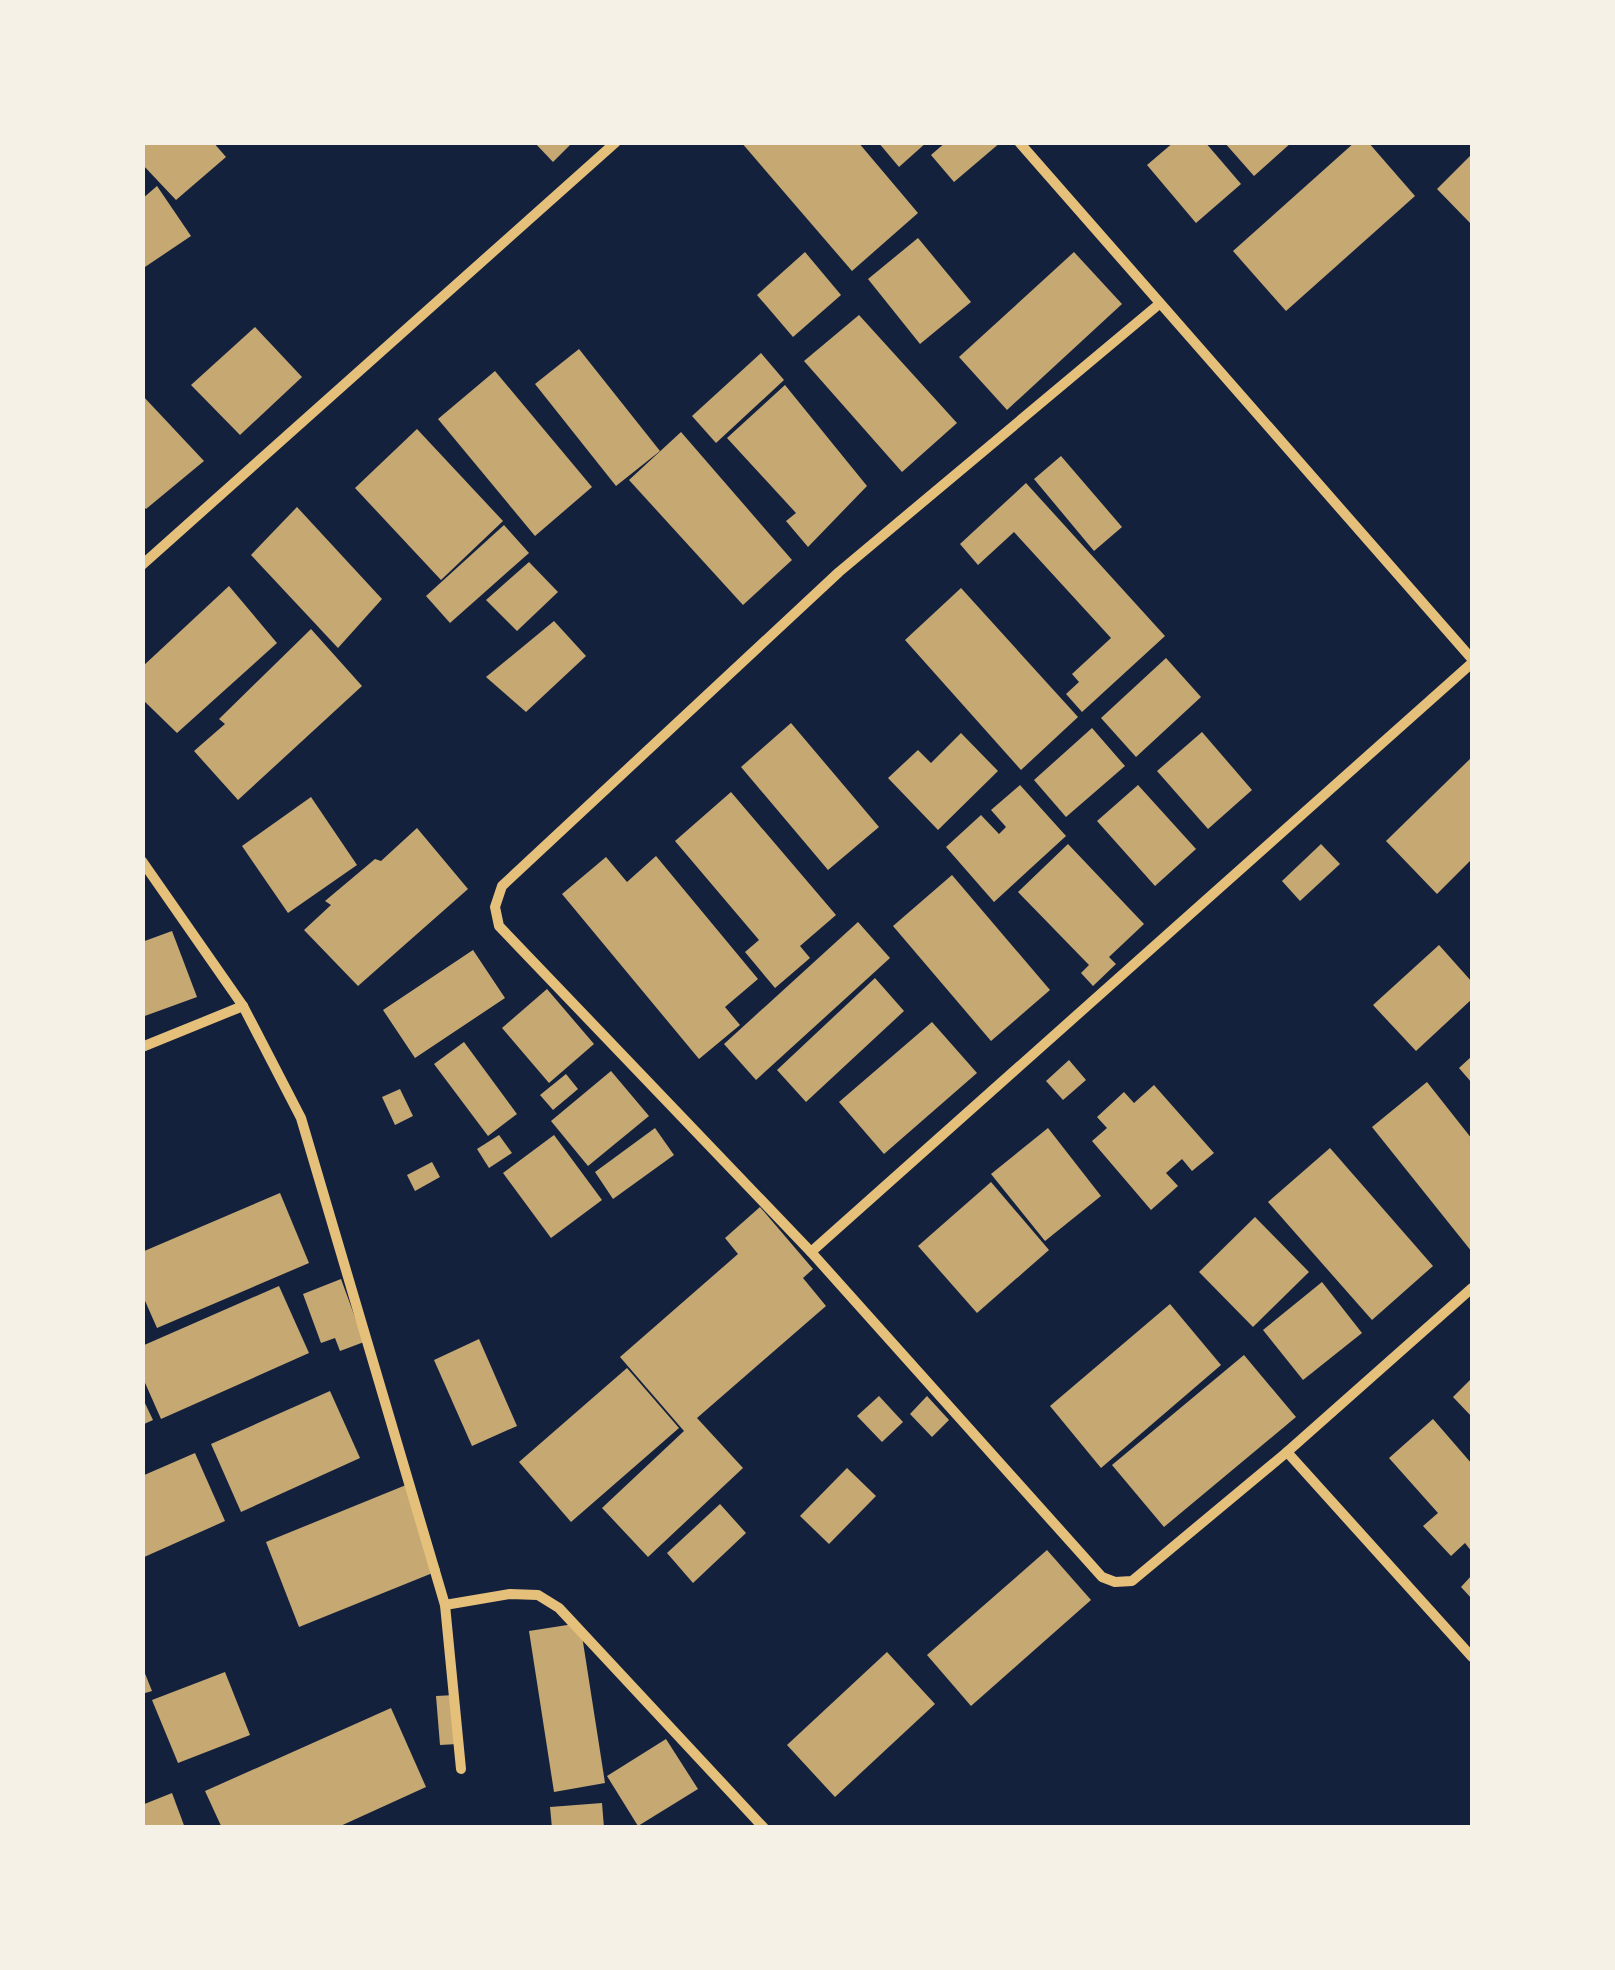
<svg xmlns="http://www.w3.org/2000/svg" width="1615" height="1970" font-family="Helvetica,sans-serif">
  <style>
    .building { fill: #c6a872 }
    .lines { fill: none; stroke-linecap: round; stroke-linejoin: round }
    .minor { stroke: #e5c07b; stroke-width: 10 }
  </style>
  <rect width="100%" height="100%" fill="#14213d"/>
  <g class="building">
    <polygon points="142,142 213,142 226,157 176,200 142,164"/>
    <polygon points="534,142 573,142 553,162"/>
    <polygon points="741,142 858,142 918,213 852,271"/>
    <polygon points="878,142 927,142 899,167"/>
    <polygon points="946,142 1001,142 954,182 931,155"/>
    <polygon points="1174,142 1205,142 1241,184 1196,223 1147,165"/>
    <polygon points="1224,142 1292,142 1254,176"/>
    <polygon points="1355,142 1368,142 1415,196 1286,311 1233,251"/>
    <polygon points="1472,154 1472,225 1437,189"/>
    <polygon points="157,186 191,236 142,269 142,199"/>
    <polygon points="918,238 971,302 920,344 868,279"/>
    <polygon points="805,252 841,295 793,337 757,295"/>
    <polygon points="1074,252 1122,304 1007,410 959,357"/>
    <polygon points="859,315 957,423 902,472 804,361"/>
    <polygon points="255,327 302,377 240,435 191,385"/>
    <polygon points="579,349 660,451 616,486 535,384"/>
    <polygon points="761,353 784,380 716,443 692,416"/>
    <polygon points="495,371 592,487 535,536 438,419"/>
    <polygon points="785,385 867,486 808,547 786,521 796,513 727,438"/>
    <polygon points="142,395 204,461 146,509 142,505"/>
    <polygon points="417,429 503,521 441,580 355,488"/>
    <polygon points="681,432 792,560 743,605 629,480"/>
    <polygon points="1061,456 1122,527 1094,551 1034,479"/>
    <polygon points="1026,483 1165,636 1082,712 1066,694 1079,682 1072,674 1111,638 1014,532 978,565 960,544"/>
    <polygon points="297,507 382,599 338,648 251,555"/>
    <polygon points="504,525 529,553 450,623 426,596"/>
    <polygon points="529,562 558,592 517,631 486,600"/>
    <polygon points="229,586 277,643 177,733 142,699 142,667"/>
    <polygon points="961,588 1078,717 1021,770 905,640"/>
    <polygon points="554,621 586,656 526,712 486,677"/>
    <polygon points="311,629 362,686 238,800 194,751 225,724 219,719"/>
    <polygon points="1166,658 1201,697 1136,757 1101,718"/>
    <polygon points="791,723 879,827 828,870 741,767"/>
    <polygon points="1092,728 1125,766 1066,817 1034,780"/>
    <polygon points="1202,732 1252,790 1208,829 1157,771"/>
    <polygon points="961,733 998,771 938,830 888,778 918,750 931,763"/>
    <polygon points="1472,757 1472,859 1437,894 1386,841"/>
    <polygon points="1020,785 1066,836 994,902 946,847 981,815 999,834 1006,827 991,810"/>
    <polygon points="1138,785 1196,849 1155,886 1097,821"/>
    <polygon points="731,792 836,915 800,946 810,958 775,988 745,952 759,940 675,841"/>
    <polygon points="311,797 357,865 288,913 242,846"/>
    <polygon points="417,828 468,889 358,986 304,930 331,905 325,901 375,859 381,861"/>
    <polygon points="1068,844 1144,924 1109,957 1116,964 1093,986 1081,973 1089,965 1018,892"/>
    <polygon points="1321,844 1340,864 1300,901 1282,881"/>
    <polygon points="656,856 758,979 725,1007 740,1025 699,1059 562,894 606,857 627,882"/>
    <polygon points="952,875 1050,990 991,1041 893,926"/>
    <polygon points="858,922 890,958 756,1080 724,1044"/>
    <polygon points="172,931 197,997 142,1017 142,942"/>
    <polygon points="1439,945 1472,982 1472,999 1416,1051 1373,1005"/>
    <polygon points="473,950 505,998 415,1058 383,1010"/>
    <polygon points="875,978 904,1011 806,1102 777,1070"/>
    <polygon points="547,989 594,1044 549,1083 502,1028"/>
    <polygon points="932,1022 977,1073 884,1154 839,1102"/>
    <polygon points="464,1042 517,1114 488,1136 434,1064"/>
    <polygon points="1472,1056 1472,1083 1459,1068"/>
    <polygon points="1069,1060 1086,1080 1063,1100 1046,1081"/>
    <polygon points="611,1071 649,1116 588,1166 551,1121"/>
    <polygon points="566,1074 578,1089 553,1110 540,1095"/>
    <polygon points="1427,1082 1472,1139 1472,1252 1372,1127"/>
    <polygon points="1154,1085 1214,1153 1192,1171 1182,1159 1166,1173 1178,1186 1151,1210 1092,1141 1107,1128 1097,1117 1124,1092 1134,1103"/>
    <polygon points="400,1089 413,1116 395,1125 382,1097"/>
    <polygon points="655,1128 674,1155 613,1199 595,1172"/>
    <polygon points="1048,1128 1101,1196 1045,1241 991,1174"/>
    <polygon points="499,1135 512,1153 489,1168 477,1149"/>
    <polygon points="554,1135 602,1200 551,1238 503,1173"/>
    <polygon points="1330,1148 1433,1266 1372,1320 1268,1202"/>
    <polygon points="432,1162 440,1177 415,1191 407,1175"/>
    <polygon points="991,1182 1049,1250 977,1313 918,1246"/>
    <polygon points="280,1193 309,1263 157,1328 142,1294 142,1252"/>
    <polygon points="760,1207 813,1269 803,1278 826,1306 697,1418 743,1468 648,1557 602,1508 684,1431 620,1357 738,1254 725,1238"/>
    <polygon points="1255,1217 1309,1272 1253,1327 1199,1272"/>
    <polygon points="341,1279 364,1342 340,1351 335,1338 321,1343 303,1294"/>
    <polygon points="1322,1282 1362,1333 1303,1380 1263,1330"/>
    <polygon points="279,1286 309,1353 161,1419 142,1376 142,1346"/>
    <polygon points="1170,1304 1221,1365 1101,1468 1050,1406"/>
    <polygon points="479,1339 517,1426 472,1446 434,1360"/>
    <polygon points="1244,1355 1296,1417 1164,1527 1112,1465"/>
    <polygon points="627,1368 679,1428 571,1522 519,1462"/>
    <polygon points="1472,1378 1472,1417 1453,1397"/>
    <polygon points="330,1391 360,1458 241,1512 211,1444"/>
    <polygon points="879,1396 903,1422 882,1442 857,1416"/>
    <polygon points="927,1396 949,1420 932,1437 910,1414"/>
    <polygon points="142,1397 153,1420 142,1425"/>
    <polygon points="1433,1419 1472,1464 1472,1552 1465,1543 1451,1556 1423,1526 1438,1513 1389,1458"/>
    <polygon points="195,1453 225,1521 142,1558 142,1476"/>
    <polygon points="847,1468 876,1496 829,1544 800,1516"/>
    <polygon points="406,1485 440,1570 299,1627 266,1542"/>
    <polygon points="720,1504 746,1533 693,1583 667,1553"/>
    <polygon points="1047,1550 1091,1600 971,1706 927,1655"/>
    <polygon points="1472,1575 1472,1599 1461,1587"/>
    <polygon points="580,1623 605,1783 554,1792 529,1631"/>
    <polygon points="887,1652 935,1704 835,1797 787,1745"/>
    <polygon points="142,1666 152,1691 142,1694"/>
    <polygon points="225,1672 250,1735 178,1763 152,1700"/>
    <polygon points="455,1695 458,1744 440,1745 436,1696"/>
    <polygon points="391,1708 426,1787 336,1828 222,1828 205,1791"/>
    <polygon points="666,1739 698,1789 638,1826 607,1776"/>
    <polygon points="172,1793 185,1828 142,1828 142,1805"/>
    <polygon points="602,1803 604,1828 552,1828 550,1807"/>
  </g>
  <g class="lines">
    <g class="minor">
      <polyline points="1019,142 1472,659"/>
      <polyline points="1158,305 839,572 502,886 495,907 499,926 811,1252 1102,1577 1115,1582 1132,1581 1287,1452 1472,1288"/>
      <polyline points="142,565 616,142"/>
      <polyline points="142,861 243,1006 301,1118 445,1605 461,1769"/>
      <polyline points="142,1047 243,1006"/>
      <polyline points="811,1252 1472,663"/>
      <polyline points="1287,1452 1472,1657"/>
      <polyline points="445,1605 510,1594 538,1595 559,1608 764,1828"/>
    </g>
  </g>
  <rect width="1615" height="1970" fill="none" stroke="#f6f1e7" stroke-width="290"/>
</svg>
